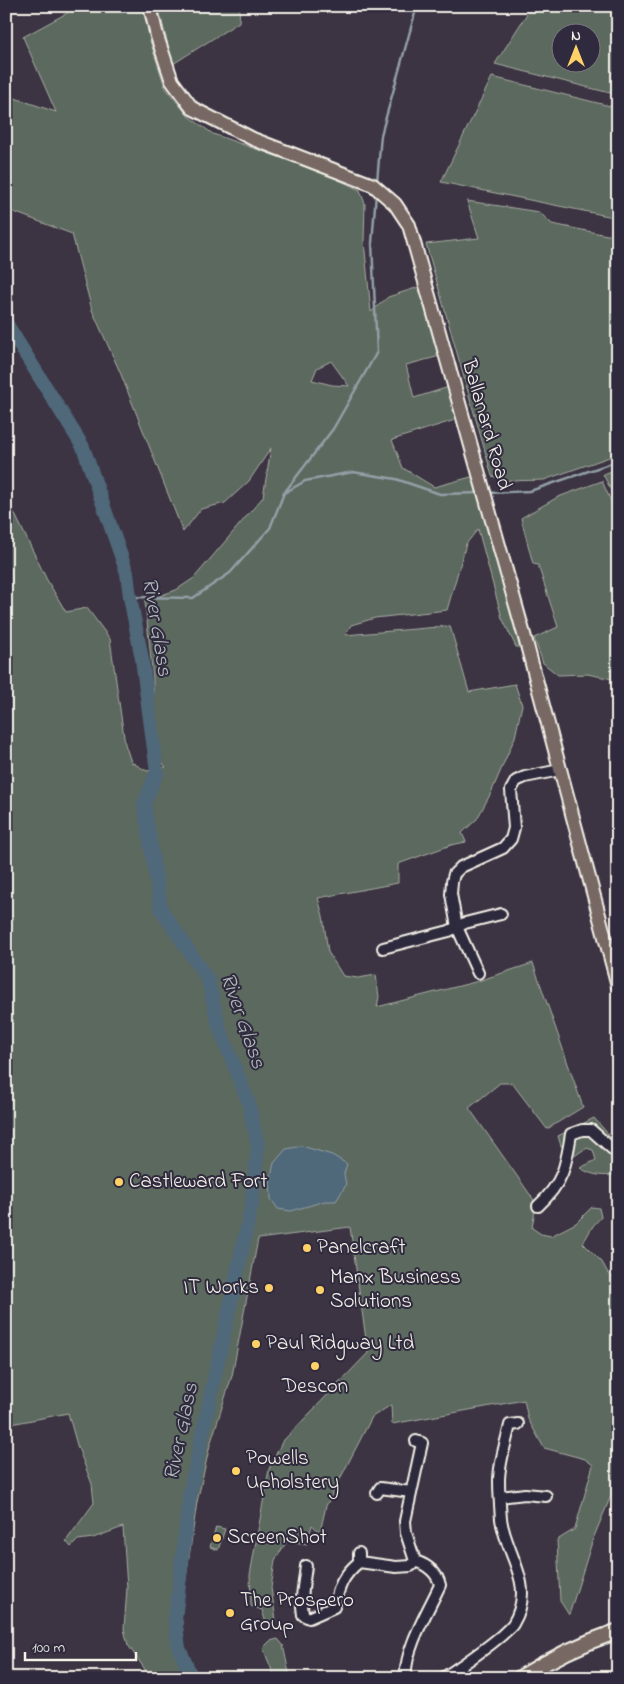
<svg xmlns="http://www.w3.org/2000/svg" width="624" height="1684" font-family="'Indie Flower',sans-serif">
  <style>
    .green { fill: #5c695e; stroke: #a8ada3; fill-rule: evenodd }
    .water { fill: #50687a; stroke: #929fa6 }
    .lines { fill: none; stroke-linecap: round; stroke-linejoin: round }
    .stream { stroke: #929fa6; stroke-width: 2.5 }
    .river { stroke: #50687a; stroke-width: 14 }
    .minor-casing { stroke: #f4f1e8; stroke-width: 14 }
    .major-casing { stroke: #f4f1e8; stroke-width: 16 }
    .highway-casing { stroke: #f4f1e8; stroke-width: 18 }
    .minor { stroke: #2f2a3d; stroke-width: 10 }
    .major { stroke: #776864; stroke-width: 12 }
    .highway { stroke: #776864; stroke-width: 14 }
    .poi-dot { fill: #ffd166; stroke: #2f2a3d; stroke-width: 2 }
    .labels { text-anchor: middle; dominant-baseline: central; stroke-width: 4; stroke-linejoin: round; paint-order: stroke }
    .street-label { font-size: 21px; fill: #f4f1e8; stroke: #2f2a3d }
    .poi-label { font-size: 21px; fill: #f4f1e8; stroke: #2f2a3d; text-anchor: start }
    .water-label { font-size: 22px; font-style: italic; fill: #b2babc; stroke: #2f2a3d }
  </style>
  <rect width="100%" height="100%" fill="#3c3443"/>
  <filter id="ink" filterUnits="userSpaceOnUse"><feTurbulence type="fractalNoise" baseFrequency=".02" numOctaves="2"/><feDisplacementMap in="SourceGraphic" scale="10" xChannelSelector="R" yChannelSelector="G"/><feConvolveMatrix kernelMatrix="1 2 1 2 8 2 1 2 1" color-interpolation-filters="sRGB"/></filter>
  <g filter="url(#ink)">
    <g class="green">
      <path d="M80,6H143L150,41L165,87L188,116L213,134L324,173L360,190L365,204L364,241L371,312L388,297L422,286L440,356L406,365L414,398L449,387L458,419L392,440L403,468L434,487L475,476L521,647H516L502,618L478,529L466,544L447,610L375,618L351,625L345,635L450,626L469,692L515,684L522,705L515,737L491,793L477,819L462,833L466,842L451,845L398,864V883L318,898L323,916L328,952L343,976L358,978L376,975L379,997L377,1007L475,982L533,963L583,1107L547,1129L512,1083H500L469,1108L536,1203L532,1228L541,1234L551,1236L576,1223L592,1207L599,1208L601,1217L593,1226L583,1243L602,1262L608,1273L618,1281V1479L593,1539L569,1615L560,1601L557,1540L575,1529L593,1465L585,1459L544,1448L528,1419L524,1400L392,1424L391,1405L372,1417L326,1506L320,1532L312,1525L307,1544L287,1541L275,1560L271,1588L276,1620L266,1623L262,1610L251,1606L250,1575L269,1469L282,1442L368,1353L350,1227L258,1239L232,1376L210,1445L197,1502L181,1613L185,1652L196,1678H151L128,1645L124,1629L127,1588L123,1527L93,1538L78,1540L71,1547L66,1541L94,1503L92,1484L77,1445L68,1413L6,1425V496L47,580L66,612L87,608L110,639L125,744L131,762L147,771L166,767L161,761L153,698V679L145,601L176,590L194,578L263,497L271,448L249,481L225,503L201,509L183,532L120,372L92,310L72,234L6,209V95L56,112L23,37ZM331,361L349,386L332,385L312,380L317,368Z"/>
      <polygon points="158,6 240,6 239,22 173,64"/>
      <path d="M532,6H618V95L495,64ZM562,32H592V62H562Z"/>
      <polygon points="492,77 618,108 618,218 441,182"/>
      <polygon points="467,201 539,212 552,224 607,235 618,235 618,454 544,480 506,481 492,476 426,244 479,238"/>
      <polygon points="618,469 618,504 603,474"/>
      <polygon points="602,481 618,517 618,680 587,674 558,675 543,663 534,638 558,627 538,565 533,564 521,518 558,497"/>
      <path d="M594,1118L618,1145V1174C603,1177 593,1176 580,1168L596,1160L593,1150L586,1148L573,1157L561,1146L558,1136Z"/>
      <polygon points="216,1527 225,1529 218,1550 210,1547"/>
      <polygon points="278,1639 283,1645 290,1678 275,1678 263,1648 270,1641"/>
    </g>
    <polygon class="water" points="302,1146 332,1155 347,1164 344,1174 346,1185 336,1201 325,1201 291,1211 278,1209 271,1199 270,1182 274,1163 286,1149"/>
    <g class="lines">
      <g class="stream">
        <polyline points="377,182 381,135 417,6"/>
        <polyline points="286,492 305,481 353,472 396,479 440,494 481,493"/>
        <polyline points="489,493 530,491 618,461"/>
        <polyline points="130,597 193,598 230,573 270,528 284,493 333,429 377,352 372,243 376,193"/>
      </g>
      <polyline class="river" points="6,323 83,447 127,573 130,597 142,659 157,772 144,804 161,909 208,980 219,1027 248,1101 258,1146 252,1203 190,1492 175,1619 179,1648 192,1678"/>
      <g class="minor-casing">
        <g id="minor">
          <polyline points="383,948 449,931 465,923 501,914"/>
          <polyline points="478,973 457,927 451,894 452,882 454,874 461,867 503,848 511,839 514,828 511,790 516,781 525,777 560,770"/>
          <path d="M538,1206C563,1183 566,1166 571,1134L582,1130H591L618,1154"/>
          <polyline points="377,1493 380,1488 411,1492"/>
          <polyline points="500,1497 525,1494 546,1496"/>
          <polyline points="359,1553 359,1562 396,1567 411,1566 415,1561"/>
          <path d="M306,1566C304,1583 300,1599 303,1615L309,1618L334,1607C339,1587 342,1576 359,1562"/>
          <path d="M406,1678C403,1652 429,1609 440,1585C437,1572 427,1565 415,1561L406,1533L405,1521L422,1443L416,1441"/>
          <path d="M443,1678C464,1664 483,1651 502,1635C505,1632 510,1628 513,1624C537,1584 506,1556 501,1519C500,1506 499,1493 499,1481C499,1462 506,1443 510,1425L518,1424"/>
        </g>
      </g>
      <g class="major-casing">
        <polyline id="major" points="150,6 157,36 172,81 192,108 253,139 373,185 395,204 409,225 525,638 618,986"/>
      </g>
      <g class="highway-casing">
        <path id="highway" d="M520,1678C551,1658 583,1643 618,1631"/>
      </g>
      <use href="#minor" class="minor"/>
      <use href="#major" class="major"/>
      <use href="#highway" class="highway"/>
    </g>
  </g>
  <g class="poi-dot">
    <circle cx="119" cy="1182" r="5"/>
    <circle cx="307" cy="1248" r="5"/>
    <circle cx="269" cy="1288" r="5"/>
    <circle cx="320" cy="1290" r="5"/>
    <circle cx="256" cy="1344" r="5"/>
    <circle cx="315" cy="1366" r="5"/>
    <circle cx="236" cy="1471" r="5"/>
    <circle cx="217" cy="1538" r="5"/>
    <circle cx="230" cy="1613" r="5"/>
  </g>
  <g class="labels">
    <g class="street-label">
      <text transform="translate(486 425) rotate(74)">Ballanard Road</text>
    </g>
    <g class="poi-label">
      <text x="129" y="1182">Castleward Fort</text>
      <text x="317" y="1248">Panelcraft</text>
      <text x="330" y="1278">Manx Business<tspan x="330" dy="24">Solutions</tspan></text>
      <text x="259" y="1288" text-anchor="end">IT Works</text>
      <text x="266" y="1344">Paul Ridgway Ltd</text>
      <text x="315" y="1387" text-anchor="middle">Descon</text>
      <text x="246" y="1459">Powells<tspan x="246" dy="24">Upholstery</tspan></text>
      <text x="227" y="1538">ScreenShot</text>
      <text x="240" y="1601">The Prospero<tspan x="240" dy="24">Group</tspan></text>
    </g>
    <g class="water-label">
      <text transform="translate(156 627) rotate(81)">River Glass</text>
      <text transform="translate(242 1021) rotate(71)">River Glass</text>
      <text transform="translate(182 1432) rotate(-78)">River Glass</text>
    </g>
  </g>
  <rect width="624" height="1684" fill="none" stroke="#2f2a3d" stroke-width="25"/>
  <rect x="12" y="12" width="599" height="1659" fill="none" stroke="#f4f1e8" stroke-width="2" filter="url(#ink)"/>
  <g transform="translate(576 48)"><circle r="24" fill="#2f2a3d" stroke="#7e7a81"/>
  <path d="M0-4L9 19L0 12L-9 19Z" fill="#ffd166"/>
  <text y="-8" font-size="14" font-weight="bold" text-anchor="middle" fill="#f4f1e8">N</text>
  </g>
  <path d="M25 1652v8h111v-8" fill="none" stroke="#f4f1e8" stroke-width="2.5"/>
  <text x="32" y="1652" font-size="15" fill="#f4f1e8" stroke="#2f2a3d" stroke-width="4" paint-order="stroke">100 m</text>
</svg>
